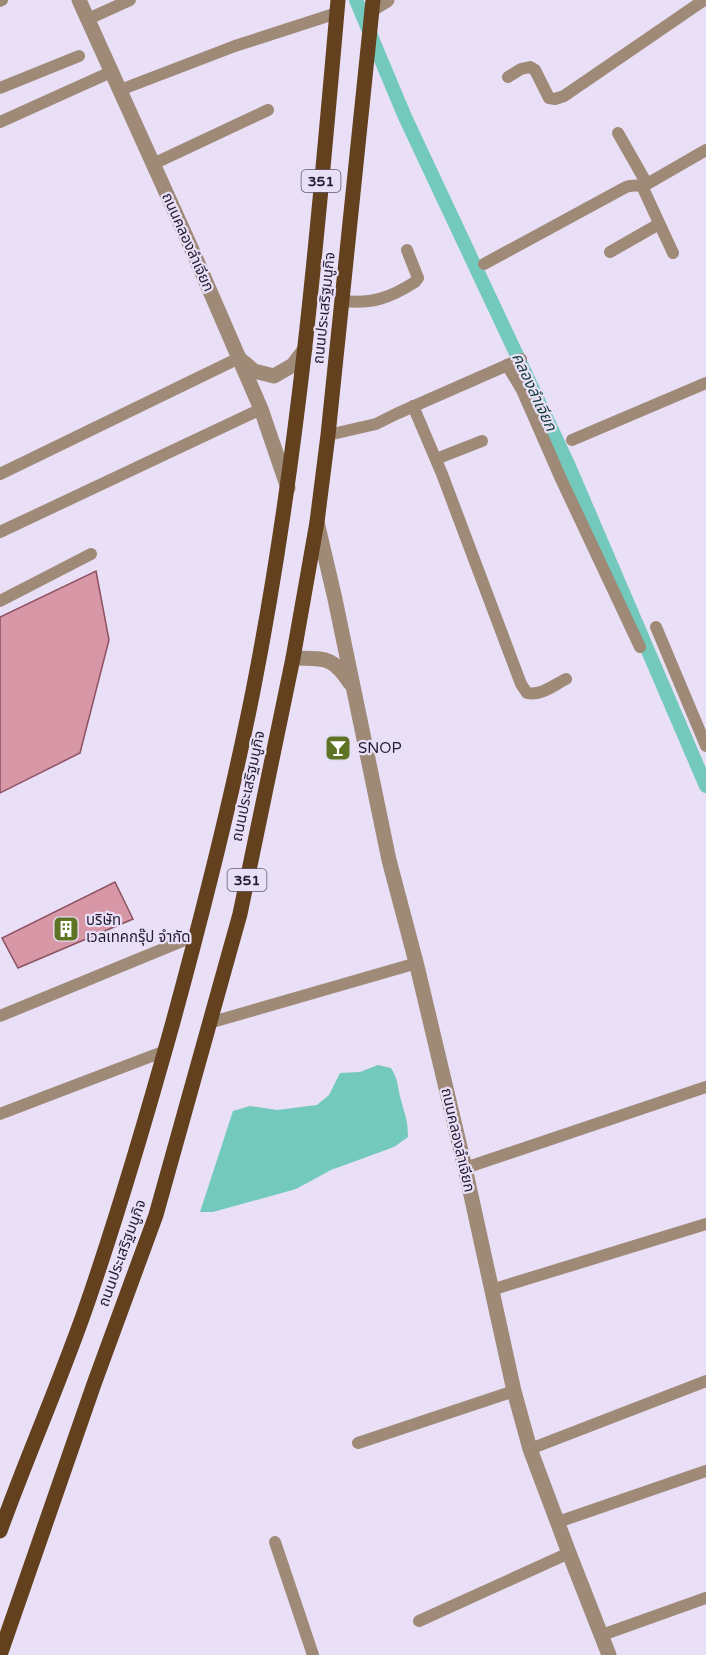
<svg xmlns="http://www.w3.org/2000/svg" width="706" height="1655" font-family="'Varela Round','Noto Sans Thai',sans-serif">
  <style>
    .water { fill: #73c9bc }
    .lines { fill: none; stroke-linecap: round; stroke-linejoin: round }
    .canal { stroke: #73c9bc; stroke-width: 14 }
    .building { fill: #d897a7; stroke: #8d5261; stroke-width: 1.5 }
    .minor { stroke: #9f8a78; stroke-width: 12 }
    .tertiary { stroke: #9f8a78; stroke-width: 15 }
    .primary { stroke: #63401e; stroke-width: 15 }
    .labels { text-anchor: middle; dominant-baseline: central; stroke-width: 4.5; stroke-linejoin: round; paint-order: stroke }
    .shield { fill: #e9e0f7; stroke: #60576c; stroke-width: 1.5 }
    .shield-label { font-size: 14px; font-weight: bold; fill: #251c31 }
    .street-label { font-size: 15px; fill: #251c31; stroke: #e9e0f7 }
    .poi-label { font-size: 15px; fill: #251c31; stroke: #e9e0f7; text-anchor: start }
    .water-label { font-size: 16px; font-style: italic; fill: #18403a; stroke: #e9e0f7 }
  </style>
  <rect width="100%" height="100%" fill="#e9e0f7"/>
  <path class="water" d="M378,1065L391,1068C399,1081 397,1086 401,1100C405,1116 408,1119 408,1137L394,1147L331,1170L296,1189L213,1212H200L233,1111L250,1106L277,1110L317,1105L329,1095L340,1073L360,1072Z"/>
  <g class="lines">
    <polyline class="canal" points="356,0 405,117 568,464 706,786"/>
  </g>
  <g class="building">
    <polygon points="96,571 109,640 80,753 0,793 0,617"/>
    <polygon points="115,882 133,919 18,968 2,938"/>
  </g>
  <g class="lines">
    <g class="minor">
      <polyline points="0,1 2,0"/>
      <polyline points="88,19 130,0"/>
      <polyline points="508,77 521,69 530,67 535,70 549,98 555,99 564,96 704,0"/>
      <polyline points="0,88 79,56"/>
      <polyline points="120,90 235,46 337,13"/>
      <polyline points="0,122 111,72"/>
      <polyline points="618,133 647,184"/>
      <polyline points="153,164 268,110"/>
      <polyline points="642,186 673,253"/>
      <polyline points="610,252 659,224"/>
      <path d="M484,264L626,187C634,184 640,187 647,184L706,150"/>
      <path d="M343,301C372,304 390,298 415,282L418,278L407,250"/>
      <polyline points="507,365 522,390 561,479 640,647"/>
      <path d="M413,406L442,474L521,684L527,693C541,696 554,685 566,679"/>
      <polyline points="328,435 376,424 396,414 521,359"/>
      <polyline points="572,440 706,383"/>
      <polyline points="436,459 482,441"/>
      <polyline points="0,474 239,358"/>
      <polyline points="0,532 261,409"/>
      <polyline points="0,601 91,554"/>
      <polyline points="656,627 706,746"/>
      <polyline points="0,1016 197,935"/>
      <polyline points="209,1023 417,963"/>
      <polyline points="0,1114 165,1051"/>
      <polyline points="465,1168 706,1087"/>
      <polyline points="491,1290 706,1224"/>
      <polyline points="358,1443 514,1391"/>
      <polyline points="530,1449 706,1381"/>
      <polyline points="558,1522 706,1471"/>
      <polyline points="275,1542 313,1655"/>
      <polyline points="419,1621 569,1553"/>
      <polyline points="602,1635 706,1598"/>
    </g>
    <g class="tertiary">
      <polyline points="79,0 193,252 261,409 288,488"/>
      <polyline points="372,9 387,0"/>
      <polyline points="241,360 254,371 274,376 293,365 305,349"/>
      <polyline points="317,522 335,599 389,860 417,966 465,1168 514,1391 530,1449 569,1553 609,1655"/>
      <path d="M293,658C324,659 332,655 350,683"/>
    </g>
    <g class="primary">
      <path d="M0,1531C27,1457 59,1384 85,1310C118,1215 146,1119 173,1022C203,912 231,802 253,691C298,463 318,231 338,0"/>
      <polyline points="0,1655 94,1384 156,1215 240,914 293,658 317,522 328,435 373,0"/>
    </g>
  </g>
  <defs>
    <g id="bar-square" transform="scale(1.35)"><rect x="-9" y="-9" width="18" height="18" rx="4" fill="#5e7424" stroke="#e9e0f7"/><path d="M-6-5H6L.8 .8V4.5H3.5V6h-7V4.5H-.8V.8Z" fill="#fff"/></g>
    <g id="building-square" transform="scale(1.35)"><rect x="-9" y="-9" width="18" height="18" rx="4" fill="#5e7424" stroke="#e9e0f7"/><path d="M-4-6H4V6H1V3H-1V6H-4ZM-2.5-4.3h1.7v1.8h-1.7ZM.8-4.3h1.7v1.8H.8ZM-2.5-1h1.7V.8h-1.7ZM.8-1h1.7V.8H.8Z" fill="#fff"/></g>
  </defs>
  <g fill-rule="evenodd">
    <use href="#bar-square" x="338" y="748"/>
    <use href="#building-square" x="66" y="929"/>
  </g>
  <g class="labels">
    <g class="shield">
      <rect x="301.5" y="170" width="39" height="22" rx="4.5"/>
      <rect x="227.5" y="869" width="39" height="22" rx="4.5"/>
    </g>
    <g class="shield-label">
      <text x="321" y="181">351</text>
      <text x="247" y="880">351</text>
    </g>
    <g class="street-label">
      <text transform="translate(188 242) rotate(66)">ถนนคลองลำเจียก</text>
      <text transform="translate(324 308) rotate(-84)">ถนนประเสริฐมนูกิจ</text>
      <text transform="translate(248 786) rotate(-78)">ถนนประเสริฐมนูกิจ</text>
      <text transform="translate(458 1140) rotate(77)">ถนนคลองลำเจียก</text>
      <text transform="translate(122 1253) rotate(-70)">ถนนประเสริฐมนูกิจ</text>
    </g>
    <g class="poi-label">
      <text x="358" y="748">SNOP</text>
      <text x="86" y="920">บริษัท<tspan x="86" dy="17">เวลเทคกรุ๊ป จำกัด</tspan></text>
    </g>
    <g class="water-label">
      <text transform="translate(534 392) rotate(65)">คลองลำเจียก</text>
    </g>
  </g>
</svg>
